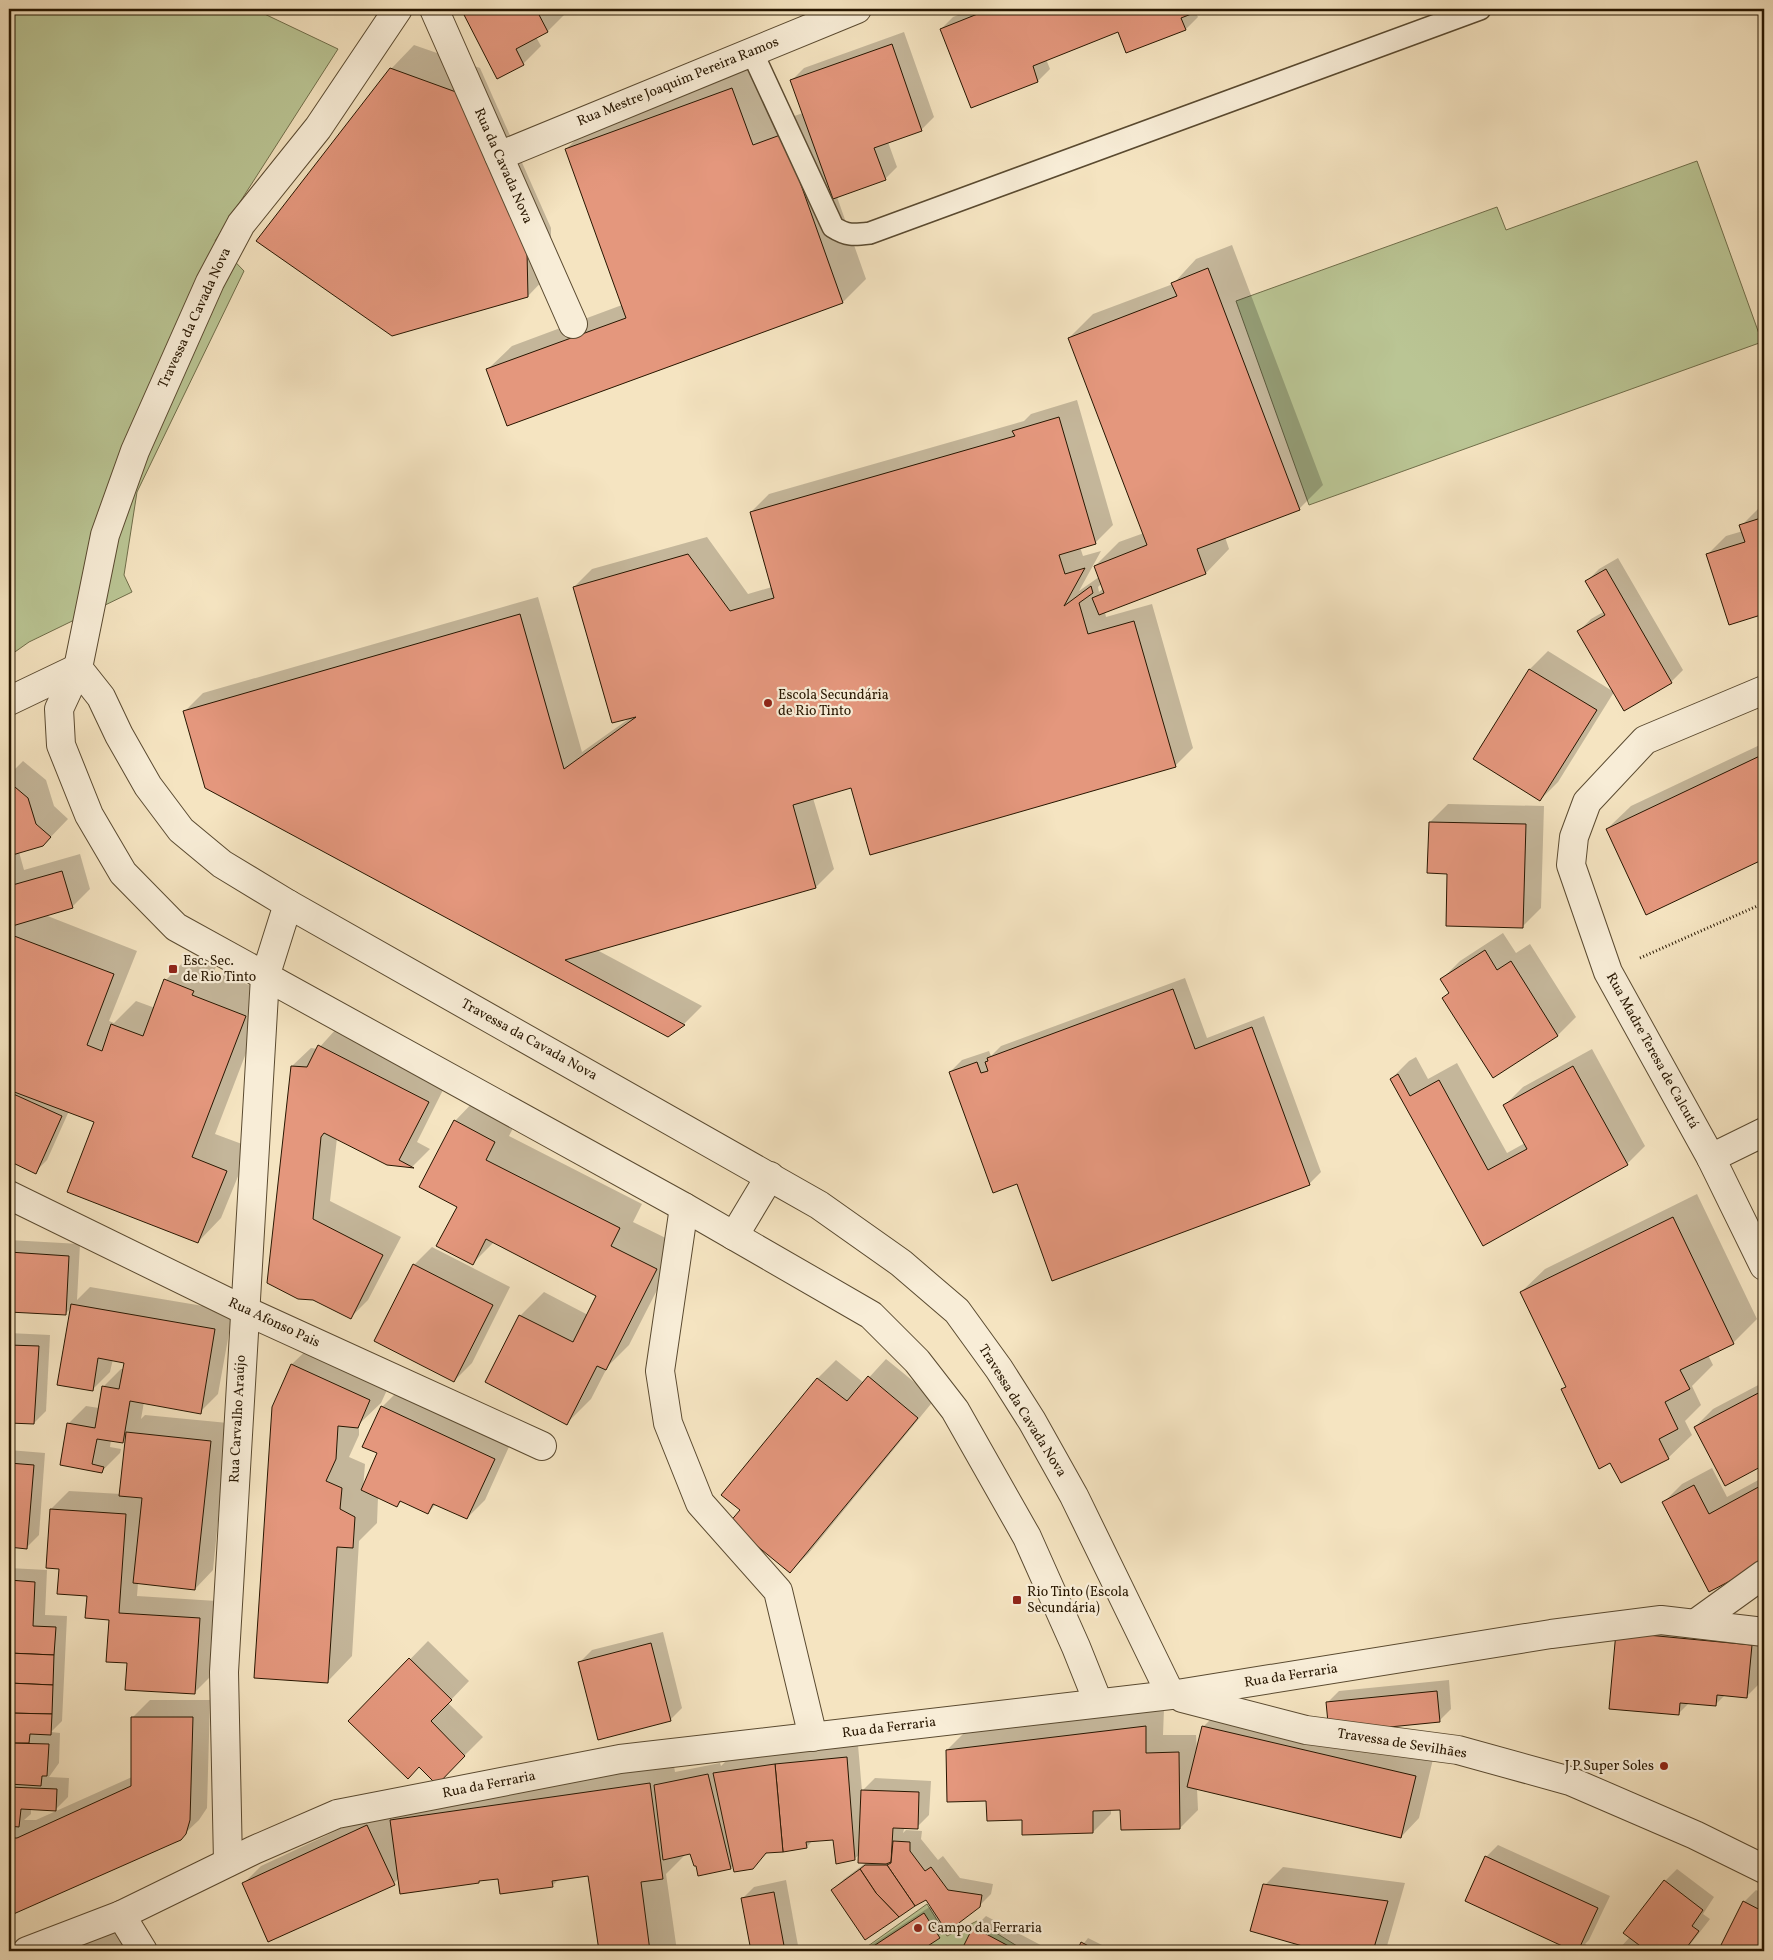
<svg xmlns="http://www.w3.org/2000/svg" width="1773" height="1960" font-family="Vollkorn,serif">
  <style>
    .green { fill: #bac594; stroke: #706e4a }
    .shadow { fill: #0003; fill-rule: evenodd }
    .building { fill: #e4977d; stroke: #271600 }
    .lines { fill: none; stroke-linecap: round; stroke-linejoin: round }
    .service-casing { stroke: #5a4a30; stroke-width: 24 }
    .minor-casing { stroke: #5a4a30; stroke-width: 30 }
    .path { stroke: #271600; stroke-width: 3; stroke-dasharray: 1 2.5; stroke-linecap: butt }
    .service { stroke: #f8edd7; stroke-width: 21 }
    .minor { stroke: #f8edd7; stroke-width: 28 }
    .poi-dot { fill: #8f2418; stroke: #f8edd7; stroke-width: 2 }
    .labels { text-anchor: middle; dominant-baseline: central; stroke-width: 4.5; stroke-linejoin: round; paint-order: stroke }
    .street-label { font-size: 14px; fill: #271600; stroke: #f8edd7 }
    .poi-label { font-size: 14px; fill: #271600; stroke: #f8edd7; text-anchor: start }
  </style>
  <rect width="100%" height="100%" fill="#f5e4c1"/>
  <filter id="stains"><feTurbulence type="fractalNoise" baseFrequency=".004" numOctaves="4"/><feColorMatrix values="0 0 0 0 .2 0 0 0 0 .09 0 0 0 0 .02 0 0 0 .5 -.17"/></filter>
  <radialGradient id="worn" r=".72"><stop offset=".6" stop-color="#630" stop-opacity="0"/><stop offset="1" stop-color="#630" stop-opacity=".3"/></radialGradient>
  <g class="green">
    <polygon points="9,9 254,9 338,49 215,241 244,271 137,492 124,575 132,592 29,642 12,654 9,651"/>
    <polygon points="1697,161 1762,342 1309,505 1236,301 1497,207 1506,230"/>
    <polygon points="927,1904 947,1936 977,1921 1025,1951 861,1951"/>
  </g>
  <g class="shadow">
    <polygon points="462,9 563,9 566,13 548,31 536,37 541,46 523,64 498,78"/>
    <polygon points="974,9 1200,9 1195,11 1198,17 1186,29 1127,52 1119,30 1046,59 1050,69 1038,81 971,107 941,29 953,17"/>
    <polygon points="904,32 934,117 922,129 888,142 897,167 885,179 837,197 866,279 843,302 488,369 512,346 622,305 566,149 590,126 756,65 777,122 803,113 792,80 804,68"/>
    <polygon points="414,45 480,68 551,228 551,272 528,296 391,69"/>
    <path d="M1232,245L1323,485L1299,509L1225,537L1229,549L1206,573L1105,612L1106,617L1152,604L1193,748L1175,766L852,786L813,798L834,869L816,887L597,950L702,1006L684,1024L668,1035L185,711L203,693L538,597L582,752L630,718L574,587L592,569L707,537L748,594L772,587L751,512L769,494L1024,421L1031,414L1077,400L1113,525L1095,543L1080,547L1083,556L1101,551L1079,591L1099,577L1095,566L1119,542L1144,533L1069,338L1093,314L1173,284L1196,259ZM1102,583L1104,588L1099,592L1098,587Z"/>
    <polygon points="1764,506 1764,613 1730,624 1708,554 1726,536 1743,531 1741,526 1759,508"/>
    <polygon points="1618,558 1683,670 1671,682 1579,631 1591,619 1605,611 1587,581 1599,569"/>
    <polygon points="1548,651 1614,692 1558,782 1540,800 1474,759 1530,669"/>
    <polygon points="1764,743 1764,858 1647,913 1607,829 1631,806"/>
    <polygon points="23,761 46,780 54,806 68,819 43,845 19,852 24,870 80,854 90,889 72,907 45,915 137,951 109,1021 114,1023 136,1001 155,1008 166,980 189,956 216,967 214,971 269,993 215,1134 250,1147 221,1218 198,1242 96,1122 69,1111 47,1160 35,1172 9,1160 9,775"/>
    <polygon points="1448,804 1544,806 1541,908 1523,926 1448,873 1430,822"/>
    <polygon points="1503,933 1516,953 1530,944 1576,1017 1558,1035 1493,1076 1443,998 1450,992 1442,979 1460,961"/>
    <polygon points="1185,978 1207,1038 1264,1016 1321,1172 1309,1184 1018,1182 950,1072 962,1060 989,1051 991,1056 1001,1046"/>
    <polygon points="337,1028 446,1084 417,1142 430,1149 413,1166 387,1164 337,1138 330,1201 401,1237 368,1300 350,1318 313,1299 292,1066 311,1048 318,1049"/>
    <polygon points="1592,1049 1645,1146 1627,1164 1484,1244 1391,1079 1409,1061 1416,1057 1428,1079 1457,1063 1507,1153 1525,1143 1505,1105 1523,1087"/>
    <polygon points="478,1097 518,1118 509,1136 642,1204 633,1222 680,1245 629,1345 608,1366 591,1399 567,1423 520,1316 544,1292 588,1315 598,1295 494,1242 473,1263 458,1206 455,1121"/>
    <polygon points="1697,1194 1757,1319 1733,1343 1708,1355 1713,1365 1692,1386 1701,1405 1685,1421 1692,1435 1668,1458 1611,1462 1562,1390 1566,1386 1521,1292 1545,1269"/>
    <polygon points="9,1240 80,1244 77,1300 90,1287 233,1311 218,1394 200,1412 144,1402 141,1419 145,1415 228,1423 213,1570 195,1589 138,1583 137,1596 217,1601 212,1675 194,1693 128,1662 110,1619 60,1568 51,1509 69,1491 121,1494 126,1438 122,1442 111,1440 110,1447 121,1449 120,1453 102,1471 61,1464 68,1424 86,1406 99,1408 103,1387 121,1369 124,1369 125,1362 113,1359 110,1372 92,1390 72,1307 65,1314 9,1311"/>
    <polygon points="432,1247 510,1287 472,1363 454,1381 414,1265"/>
    <polygon points="9,1333 50,1335 46,1411 34,1423 9,1422"/>
    <polygon points="316,1341 393,1377 381,1403 359,1424 359,1435 349,1457 365,1464 363,1489 379,1453 382,1407 400,1389 512,1440 485,1500 467,1518 436,1504 428,1513 402,1501 397,1505 378,1497 377,1523 359,1541 352,1656 329,1680 255,1677 273,1407 292,1364"/>
    <polygon points="886,1359 935,1399 808,1554 790,1572 741,1510 723,1494 818,1378 836,1360 864,1383"/>
    <polygon points="1764,1382 1764,1464 1725,1484 1695,1427 1713,1409"/>
    <polygon points="9,1450 45,1453 39,1535 27,1547 9,1546"/>
    <polygon points="1712,1468 1727,1497 1764,1477 1764,1561 1664,1502 1682,1484"/>
    <polygon points="9,1568 47,1570 45,1615 67,1616 62,1721 51,1732 60,1733 59,1763 49,1777 69,1778 68,1797 56,1809 31,1808 31,1814 24,1820 36,1820 132,1777 132,1718 150,1700 210,1700 207,1808 199,1820 180,1838 9,1915"/>
    <polygon points="1764,1627 1764,1679 1747,1696 1726,1694 1715,1705 1690,1702 1678,1714 1617,1633"/>
    <polygon points="663,1632 682,1708 670,1720 580,1662 592,1650"/>
    <polygon points="428,1641 469,1681 448,1703 483,1737 437,1783 419,1766 350,1721"/>
    <polygon points="1449,1680 1451,1709 1439,1721 1327,1703 1339,1691"/>
    <polygon points="1164,1709 1163,1735 1196,1735 1197,1751 1203,1727 1221,1709 1433,1759 1419,1818 1401,1837 1197,1788 1198,1810 1180,1828 1121,1809 1111,1809 1111,1814 1093,1832 1023,1819 987,1800 947,1750 965,1732"/>
    <polygon points="858,1745 862,1791 875,1778 931,1781 929,1815 917,1827 900,1827 900,1829 904,1829 903,1833 906,1830 922,1831 921,1839 938,1860 943,1856 960,1878 993,1884 991,1894 979,1906 918,1951 862,1951 931,1906 926,1898 832,1891 844,1879 867,1862 860,1854 854,1859 834,1839 813,1840 807,1847 768,1852 752,1868 734,1865 731,1868 699,1875 697,1864 691,1852 686,1854 666,1874 677,1951 600,1951 590,1874 559,1879 552,1886 499,1877 481,1879 479,1882 399,1878 394,1883 243,1884 261,1866 385,1808 391,1820 415,1797 673,1760 675,1772 720,1763 721,1766 726,1761"/>
    <polygon points="1498,1845 1610,1896 1589,1940 1585,1944 1597,1951 1574,1951 1486,1857"/>
    <polygon points="1283,1867 1405,1883 1387,1946 1382,1951 1324,1951 1251,1930 1265,1885"/>
    <polygon points="1677,1869 1714,1897 1703,1914 1710,1919 1685,1951 1617,1951 1630,1937 1625,1933 1665,1881"/>
    <polygon points="786,1880 799,1951 752,1951 742,1899 754,1887"/>
    <polygon points="1756,1890 1764,1894 1764,1951 1719,1951 1744,1902"/>
    <polygon points="986,1916 1052,1951 973,1951 964,1946 974,1928"/>
    <polygon points="115,1932 143,1942 149,1951 54,1951"/>
    <polygon points="1088,1938 1114,1951 1078,1951"/>
    <polygon points="1467,1946 1476,1951 1462,1951"/>
  </g>
  <g class="building">
    <polygon points="461,9 536,9 548,32 516,49 524,65 497,79"/>
    <polygon points="699,9 713,9 701,14"/>
    <polygon points="990,9 1204,9 1181,18 1186,30 1126,53 1118,32 1033,66 1038,82 971,108 940,29"/>
    <polygon points="892,44 922,131 874,148 886,180 833,199 790,80"/>
    <polygon points="390,68 456,92 527,252 528,297 392,336 256,241"/>
    <polygon points="732,88 753,145 783,134 843,303 507,426 486,369 626,318 565,149"/>
    <polygon points="1208,268 1300,510 1197,549 1206,574 1099,615 1092,598 1104,593 1094,566 1147,545 1068,338 1177,296 1171,283"/>
    <polygon points="1059,417 1096,544 1059,555 1065,574 1085,568 1064,606 1091,586 1093,593 1079,603 1088,634 1134,621 1176,767 870,855 851,788 793,805 816,888 565,960 685,1025 668,1037 205,788 183,711 520,614 564,769 636,717 612,723 573,587 688,554 730,611 774,598 750,512 1015,436 1012,431"/>
    <polygon points="1764,517 1764,614 1729,625 1706,554 1745,542 1739,525"/>
    <polygon points="1606,569 1672,683 1624,711 1577,631 1605,615 1585,581"/>
    <polygon points="1529,669 1597,710 1540,801 1473,759"/>
    <polygon points="1764,754 1764,859 1646,915 1606,829"/>
    <polygon points="9,782 28,798 36,824 51,837 43,846 9,856"/>
    <polygon points="1429,822 1526,824 1523,928 1446,926 1447,874 1427,873"/>
    <polygon points="62,871 73,908 9,927 9,886"/>
    <polygon points="9,934 114,974 87,1045 102,1051 111,1024 143,1036 164,979 194,991 192,995 246,1016 192,1157 227,1171 198,1243 67,1192 94,1122 9,1090"/>
    <polygon points="1485,950 1497,970 1511,961 1558,1036 1493,1078 1442,998 1449,993 1440,979"/>
    <polygon points="1173,989 1195,1049 1252,1027 1310,1185 1052,1281 1017,1184 993,1193 949,1072 977,1062 981,1073 988,1071 985,1062 988,1061 987,1058"/>
    <polygon points="318,1045 429,1102 399,1160 414,1168 387,1165 324,1133 321,1137 313,1219 383,1255 351,1319 313,1300 298,1299 267,1283 291,1066 307,1067"/>
    <polygon points="1573,1066 1628,1165 1483,1246 1390,1079 1398,1074 1410,1096 1439,1080 1488,1170 1527,1149 1503,1105"/>
    <polygon points="9,1092 62,1116 36,1174 9,1161"/>
    <polygon points="454,1120 495,1142 486,1160 620,1228 611,1246 657,1269 606,1370 597,1366 567,1425 485,1382 519,1315 573,1342 596,1296 486,1239 473,1265 436,1246 457,1207 419,1187"/>
    <polygon points="1673,1217 1734,1344 1680,1370 1690,1389 1665,1402 1678,1429 1659,1439 1669,1459 1621,1483 1610,1463 1599,1469 1561,1389 1566,1387 1520,1292"/>
    <polygon points="9,1252 69,1256 66,1315 9,1312"/>
    <polygon points="413,1264 493,1305 454,1382 374,1341"/>
    <polygon points="71,1304 215,1329 201,1414 130,1401 123,1443 97,1439 92,1464 104,1467 102,1473 60,1465 67,1423 95,1428 102,1386 119,1389 124,1363 98,1358 93,1391 57,1385"/>
    <polygon points="9,1345 39,1346 34,1424 9,1423"/>
    <polygon points="291,1364 370,1400 358,1428 338,1426 336,1459 326,1481 342,1488 340,1509 355,1517 353,1548 337,1547 328,1683 254,1678 272,1407"/>
    <polygon points="868,1376 918,1418 790,1573 729,1523 740,1510 721,1495 817,1378 847,1401"/>
    <polygon points="1764,1390 1764,1465 1725,1486 1694,1427"/>
    <polygon points="381,1406 495,1459 467,1519 433,1504 428,1514 400,1501 397,1507 361,1490 377,1453 362,1447"/>
    <polygon points="126,1432 211,1441 195,1590 133,1583 142,1498 119,1496"/>
    <polygon points="9,1463 34,1465 27,1549 9,1547"/>
    <polygon points="1764,1484 1764,1563 1709,1592 1662,1502 1694,1485 1709,1514"/>
    <polygon points="50,1509 126,1514 119,1613 200,1618 195,1694 125,1690 127,1663 106,1662 109,1620 85,1618 87,1596 57,1594 59,1569 46,1568"/>
    <polygon points="9,1580 35,1582 33,1626 56,1627 54,1655 9,1653"/>
    <polygon points="1616,1632 1752,1645 1747,1698 1717,1695 1716,1706 1680,1703 1679,1715 1609,1709"/>
    <polygon points="651,1643 671,1721 598,1740 578,1662"/>
    <polygon points="9,1653 54,1655 53,1685 9,1683"/>
    <polygon points="409,1658 452,1700 431,1721 465,1756 437,1785 419,1767 408,1779 348,1721"/>
    <polygon points="9,1683 53,1685 52,1714 9,1713"/>
    <polygon points="1437,1691 1440,1722 1329,1733 1326,1702"/>
    <polygon points="9,1713 52,1714 51,1735 30,1734 29,1743 9,1743"/>
    <polygon points="131,1717 193,1717 190,1820 186,1834 181,1840 174,1843 9,1916 9,1838 17,1838 131,1786"/>
    <polygon points="1146,1726 1146,1753 1179,1752 1180,1829 1121,1830 1120,1810 1093,1811 1093,1833 1022,1835 1022,1820 987,1821 986,1801 947,1802 946,1750"/>
    <polygon points="1202,1726 1416,1776 1401,1838 1187,1787"/>
    <polygon points="9,1743 49,1744 47,1776 42,1776 41,1786 9,1784"/>
    <polygon points="847,1757 855,1860 836,1864 833,1840 806,1842 807,1848 783,1852 775,1764"/>
    <polygon points="775,1764 783,1852 766,1853 753,1869 734,1872 713,1773"/>
    <polygon points="708,1774 731,1869 698,1876 696,1866 694,1866 690,1854 663,1860 654,1785"/>
    <polygon points="650,1783 663,1879 641,1882 650,1951 599,1951 588,1876 552,1881 553,1887 500,1894 498,1879 479,1881 479,1883 400,1894 390,1820"/>
    <polygon points="9,1787 57,1789 56,1811 21,1809 19,1827 9,1826"/>
    <polygon points="861,1790 919,1792 918,1829 893,1828 891,1862 886,1864 858,1863"/>
    <polygon points="367,1825 395,1885 268,1942 242,1883"/>
    <polygon points="893,1841 910,1842 910,1851 925,1871 931,1867 948,1890 982,1895 980,1907 947,1932 926,1900 915,1906 887,1865 891,1863"/>
    <polygon points="1485,1856 1598,1908 1578,1951 1573,1951 1465,1901"/>
    <polygon points="865,1865 887,1865 915,1906 899,1917 876,1893 860,1869"/>
    <polygon points="860,1869 876,1893 899,1917 865,1940 831,1890"/>
    <polygon points="1664,1880 1703,1910 1692,1926 1699,1931 1684,1951 1647,1951 1623,1933"/>
    <polygon points="1263,1884 1388,1901 1373,1951 1320,1951 1250,1931"/>
    <polygon points="774,1892 785,1951 751,1951 741,1898"/>
    <polygon points="1743,1901 1764,1912 1764,1951 1718,1951"/>
    <polygon points="924,1913 940,1938 920,1951 866,1951"/>
    <polygon points="973,1927 1018,1951 971,1951 963,1947"/>
    <polygon points="1081,1942 1098,1951 1077,1951"/>
    <polygon points="1618,1946 1627,1951 1615,1951"/>
  </g>
  <g class="lines">
    <g class="service-casing">
      <path id="service" d="M752,52L833,227C847,236 854,235 870,233L1480,9"/>
    </g>
    <g class="minor-casing">
      <g id="minor">
        <polyline points="398,9 318,128 241,224 210,282 135,451 105,535 78,668 59,709 61,745 89,815 123,873 176,927 684,1207 871,1315 917,1361 955,1410 1027,1537 1076,1647 1098,1702"/>
        <polyline points="434,9 573,324"/>
        <polyline points="499,156 857,9"/>
        <polyline points="78,668 101,697 119,735 148,786 181,830 222,864 288,904 819,1205 901,1263 957,1311 999,1369 1032,1421 1074,1496 1171,1695"/>
        <polyline points="1764,690 1645,740 1587,802 1574,837 1571,865 1608,972 1711,1158 1764,1266"/>
        <polyline points="9,701 78,668"/>
        <polyline points="1711,1158 1764,1132"/>
        <polyline points="9,1195 244,1310 542,1446"/>
        <polyline points="684,1207 660,1371 668,1423 700,1503 778,1591 813,1737"/>
        <polyline points="734,1236 770,1176"/>
        <polyline points="1696,1623 1764,1574"/>
        <polyline points="1182,1698 1306,1730 1458,1750 1570,1781 1695,1835 1764,1869"/>
        <polyline points="228,1862 224,1672 265,977 288,904"/>
        <polyline points="121,1915 143,1951"/>
        <polyline points="27,1951 121,1915 254,1850 337,1814 620,1759 1171,1695 1551,1634 1661,1620 1764,1632"/>
      </g>
    </g>
    <polyline class="path" points="1640,958 1764,903"/>
    <use href="#service" class="service"/>
    <use href="#minor" class="minor"/>
  </g>
  <g class="poi-dot">
    <circle cx="768" cy="703" r="5"/>
    <rect x="168" y="964" width="10" height="10" rx="2.5"/>
    <rect x="1012" y="1595" width="10" height="10" rx="2.5"/>
    <circle cx="1664" cy="1766" r="5"/>
    <circle cx="918" cy="1928" r="5"/>
  </g>
  <g class="labels">
    <g class="street-label">
      <text transform="translate(678 82) rotate(-22)">Rua Mestre Joaquim Pereira Ramos</text>
      <text transform="translate(503 166) rotate(66)">Rua da Cavada Nova</text>
      <text transform="translate(195 318) rotate(-65)">Travessa da Cavada Nova</text>
      <text transform="translate(529 1040) rotate(29)">Travessa da Cavada Nova</text>
      <text transform="translate(1652 1051) rotate(61)">Rua Madre Teresa de Calcutá</text>
      <text transform="translate(274 1323) rotate(25)">Rua Afonso Pais</text>
      <text transform="translate(1022 1411) rotate(58)">Travessa da Cavada Nova</text>
      <text transform="translate(238 1419) rotate(-87)">Rua Carvalho Araújo</text>
      <text transform="translate(1291 1676) rotate(-9)">Rua da Ferraria</text>
      <text transform="translate(889 1728) rotate(-7)">Rua da Ferraria</text>
      <text transform="translate(1402 1744) rotate(9)">Travessa de Sevilhães</text>
      <text transform="translate(489 1785) rotate(-11)">Rua da Ferraria</text>
    </g>
    <g class="poi-label">
      <text x="778" y="695">Escola Secundária<tspan x="778" dy="16">de Rio Tinto</tspan></text>
      <text x="183" y="961">Esc. Sec.<tspan x="183" dy="16">de Rio Tinto</tspan></text>
      <text x="1027" y="1592">Rio Tinto (Escola<tspan x="1027" dy="16">Secundária)</tspan></text>
      <text x="1654" y="1766" text-anchor="end">J P Super Soles</text>
      <text x="928" y="1928">Campo da Ferraria</text>
    </g>
  </g>
  <rect width="1773" height="1960" fill="none" stroke="#f5e4c1" stroke-width="30"/>
  <rect x="10" y="10" width="1753" height="1940" fill="none" stroke="#271600" stroke-width="2.5"/>
  <rect x="15" y="15" width="1743" height="1930" fill="none" stroke="#271600"/>
  <rect width="100%" height="100%" filter="url(#stains)"/>
  <rect width="100%" height="100%" fill="url(#worn)"/>
</svg>
